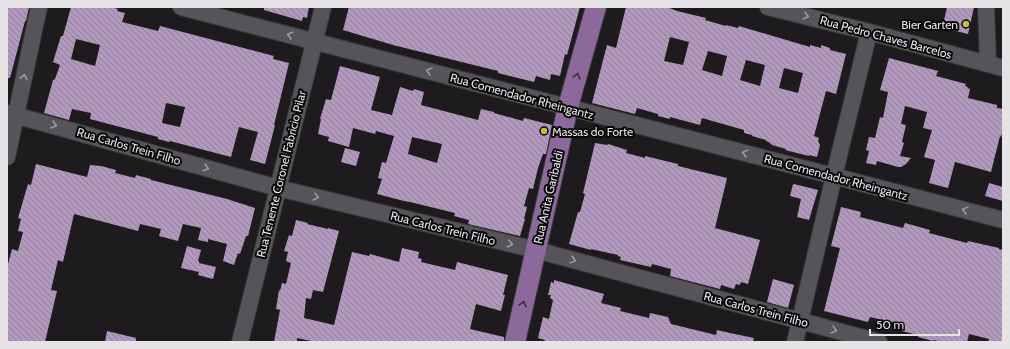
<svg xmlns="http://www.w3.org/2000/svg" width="1010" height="349" font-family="Cabin,sans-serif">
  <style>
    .building { fill: url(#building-back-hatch); fill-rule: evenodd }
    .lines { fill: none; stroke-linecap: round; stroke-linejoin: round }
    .minor-casing { stroke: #39373a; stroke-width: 18 }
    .major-casing { stroke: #39373a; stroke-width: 22 }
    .minor { stroke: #575459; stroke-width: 16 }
    .major { stroke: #8b699a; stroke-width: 20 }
    .oneway { stroke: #9e9ca0 }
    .oneway2 { stroke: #3c2e42 }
    .poi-dot { fill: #c5bc3d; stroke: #070608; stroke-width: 1.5 }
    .labels { text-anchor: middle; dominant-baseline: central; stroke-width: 4; stroke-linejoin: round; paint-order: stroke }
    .poi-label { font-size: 12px; fill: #e5e3e6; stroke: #070608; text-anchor: end }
    .street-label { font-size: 12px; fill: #e5e3e6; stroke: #070608 }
  </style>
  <defs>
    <pattern id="building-back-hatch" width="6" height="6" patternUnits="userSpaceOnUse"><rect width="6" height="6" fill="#b298bd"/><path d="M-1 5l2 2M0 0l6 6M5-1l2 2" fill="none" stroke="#917f99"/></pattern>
  </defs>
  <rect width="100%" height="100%" fill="#1e1b1f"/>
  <g class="building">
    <polygon points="7,7 29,7 26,21 25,21 10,78 7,78"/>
    <path d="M71,7H110L118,9L117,11L125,13L122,22L158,31L160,26L274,56L273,59L289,63L274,125H275L272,137L265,164L250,160L258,132L239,127L231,157L170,141L169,142L158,139V137L90,119L91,113L72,109L69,120L44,113L53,80L55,79L60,65L53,62L61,36H63ZM76,39L100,45L95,66L71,59ZM166,103L185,107L180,127L162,123Z"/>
    <polygon points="264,7 309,7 307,18 303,17 302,21 264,10"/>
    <polygon points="349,7 580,7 567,55 565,54 560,76 551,74 550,80 536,76 534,82 498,73 498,71 393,45 343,30"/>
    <path d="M626,7H667L677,11L706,18L705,20L726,26V25L738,28L739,26L810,47V45L821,48V45L830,48V50L846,54L836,94L826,91L814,136L819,138L818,141L820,145L817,157L809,155V156L785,150L786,149L772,145L769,142L766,141V140L752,136V135L744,133V130L702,118L700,125L670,117V119L658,116V114L637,108L635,114L592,103L607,45L616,48ZM670,37L689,42L683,65L664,61ZM708,51L727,56L722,76L702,70ZM746,60L765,65L760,86L740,80ZM784,68L803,73L798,93L779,88Z"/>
    <polygon points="947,7 974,7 968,34 948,29 949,26 943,25"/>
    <polygon points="889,58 938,71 936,76 966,84 965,86 968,87 967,88 970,89 968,98 997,105 997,108 1003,109 1003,129 1001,137 1000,136 991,172 955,162 948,188 929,183 935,160 924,157 932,130 923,128 927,112 905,106 901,124 906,125 902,142 904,143 900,156 911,158 906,164 901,167 898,167 877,161 876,165 866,163 869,151 866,150 869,137 875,138 880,117 883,118 888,92 880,90"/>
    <path d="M340,66L380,77L371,110L392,115L400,87L413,91L414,89L424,92L421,105L478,120L481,109L494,112V113L523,121L524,118L552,125L546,154H543L538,168L533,189L529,188L524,206L527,207L524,219H525L520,236L468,224L469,220L454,216L455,213L410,202L404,201L377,194L382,179L378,178L382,162L386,163L394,136L376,131L375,134L353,128L349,147L328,141L329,137L318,134L321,119H320L326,99L331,100ZM412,137L442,144L437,163L408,154Z"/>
    <polygon points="595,143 607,145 608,144 627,150 626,153 645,158 645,156 678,164 678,166 727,178 715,228 760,240 748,284 741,282 740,285 736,284 734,289 721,285 720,289 670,276 671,269 652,264 651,267 620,260 621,257 618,256 618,255 591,249 591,250 569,244 578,212 580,212 585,194 583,193"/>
    <polygon points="345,148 360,152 356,166 341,162"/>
    <polygon points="36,164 87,177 90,165 101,166 116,170 115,173 135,178 136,175 151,179 151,180 227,199 255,208 248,236 246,236 240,254 238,253 234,265 223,261 227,244 208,239 208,242 198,240 201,228 183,224 178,241 159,236 161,229 140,224 138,231 74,214 63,262 58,260 51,290 57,291 45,342 7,342 7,268 12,249 18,251 23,232 18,231 21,219 18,218 28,184 31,185"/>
    <polygon points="989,183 1003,187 1003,201 985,196"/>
    <polygon points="793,184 794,185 794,184 818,190 809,220 797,217 801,199 790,196"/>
    <polygon points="841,207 861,212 860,217 903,228 905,223 930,230 929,233 967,243 968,241 999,248 999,249 1003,250 1003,342 988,342 989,339 969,334 967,342 943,342 934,340 933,341 918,337 918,335 902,331 904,325 870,317 868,322 824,311 840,248 831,246"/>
    <polygon points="296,220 308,223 307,224 328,229 328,228 339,231 323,292 313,290 311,299 306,298 304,318 334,325 352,252 369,256 370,254 399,262 402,248 419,252 418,258 422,259 421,262 455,270 457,262 508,275 503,295 505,295 501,311 476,304 470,329 504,337 504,342 316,342 297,338 297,342 274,342 280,310 276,309 279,290 280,291 282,283 286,284 291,263 286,261 288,252 284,251 289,235 292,236"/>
    <polygon points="187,246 201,250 198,261 199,261 199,263 216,267 213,279 198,275 199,272 181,268"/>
    <polygon points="773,279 794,285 788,308 767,302"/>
    <polygon points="554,280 604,294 601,303 621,308 620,311 649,318 650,313 668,317 671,324 716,335 717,330 730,333 754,338 753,342 544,342 545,340 538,338 543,317 549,319 553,300 550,298 551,295 548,295 551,282 554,283"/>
    <polygon points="107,331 136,338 136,342 105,342"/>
  </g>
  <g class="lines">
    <g class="minor-casing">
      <g id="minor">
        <polyline points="181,7 1003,220"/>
        <polyline points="768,7 869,32 1003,68"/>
        <polyline points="986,7 988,64"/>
        <polyline points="7,113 278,188 536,250 879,342"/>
        <polyline points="7,157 39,7"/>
        <polyline points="240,342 323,7"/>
        <polyline points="795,342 834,176 869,32"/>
      </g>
    </g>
    <g class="major-casing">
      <polyline id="major" points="515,342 568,107 596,7"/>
    </g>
    <use href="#minor" class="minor"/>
    <use href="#major" class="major"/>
  </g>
  <defs><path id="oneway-chevron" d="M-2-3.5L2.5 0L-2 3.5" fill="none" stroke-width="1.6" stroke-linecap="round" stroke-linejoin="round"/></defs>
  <g class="oneway">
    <use href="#oneway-chevron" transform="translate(806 16) rotate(14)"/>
    <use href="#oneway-chevron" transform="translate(290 35) rotate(-165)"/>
    <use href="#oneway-chevron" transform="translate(429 71) rotate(-165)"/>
    <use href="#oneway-chevron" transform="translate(24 77) rotate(-78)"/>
    <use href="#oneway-chevron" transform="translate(54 125) rotate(16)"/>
    <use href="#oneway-chevron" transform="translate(745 153) rotate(-165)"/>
    <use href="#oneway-chevron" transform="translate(206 168) rotate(16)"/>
    <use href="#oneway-chevron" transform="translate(316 197) rotate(14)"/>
    <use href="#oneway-chevron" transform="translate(965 210) rotate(-165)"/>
    <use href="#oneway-chevron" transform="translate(510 244) rotate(14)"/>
    <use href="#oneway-chevron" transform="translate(573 260) rotate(15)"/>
    <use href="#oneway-chevron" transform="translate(834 330) rotate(15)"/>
  </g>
  <g class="oneway2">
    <use href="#oneway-chevron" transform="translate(577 76) rotate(-75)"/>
    <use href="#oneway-chevron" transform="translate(523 304) rotate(-77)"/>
  </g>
  <g class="poi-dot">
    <circle cx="966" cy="24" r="4"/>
    <circle cx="544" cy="131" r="4"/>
  </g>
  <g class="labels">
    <g class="poi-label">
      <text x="958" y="24">Bier Garten</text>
      <text x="552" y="131" text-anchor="start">Massas do Forte</text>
    </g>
    <g class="street-label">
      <text transform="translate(886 37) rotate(15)">Rua Pedro Chaves Barcelos</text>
      <text transform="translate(522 96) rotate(15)">Rua Comendador Rheingantz</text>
      <text transform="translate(129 146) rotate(16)">Rua Carlos Trein Filho</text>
      <text transform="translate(281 174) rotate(-76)">Rua Tenente Coronel Fabricio Pilar</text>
      <text transform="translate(836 177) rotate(15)">Rua Comendador Rheingantz</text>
      <text transform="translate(548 197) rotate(-77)">Rua Anita Garibaldi</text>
      <text transform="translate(443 228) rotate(14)">Rua Carlos Trein Filho</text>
      <text transform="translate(756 309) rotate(15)">Rua Carlos Trein Filho</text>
    </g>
  </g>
  <rect width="1010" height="349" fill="none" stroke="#e5e3e6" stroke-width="16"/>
  <path d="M870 329v6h89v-6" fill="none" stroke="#e5e3e6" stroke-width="2"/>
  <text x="876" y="329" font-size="12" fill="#e5e3e6" stroke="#070608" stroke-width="3" paint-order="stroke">50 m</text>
</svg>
